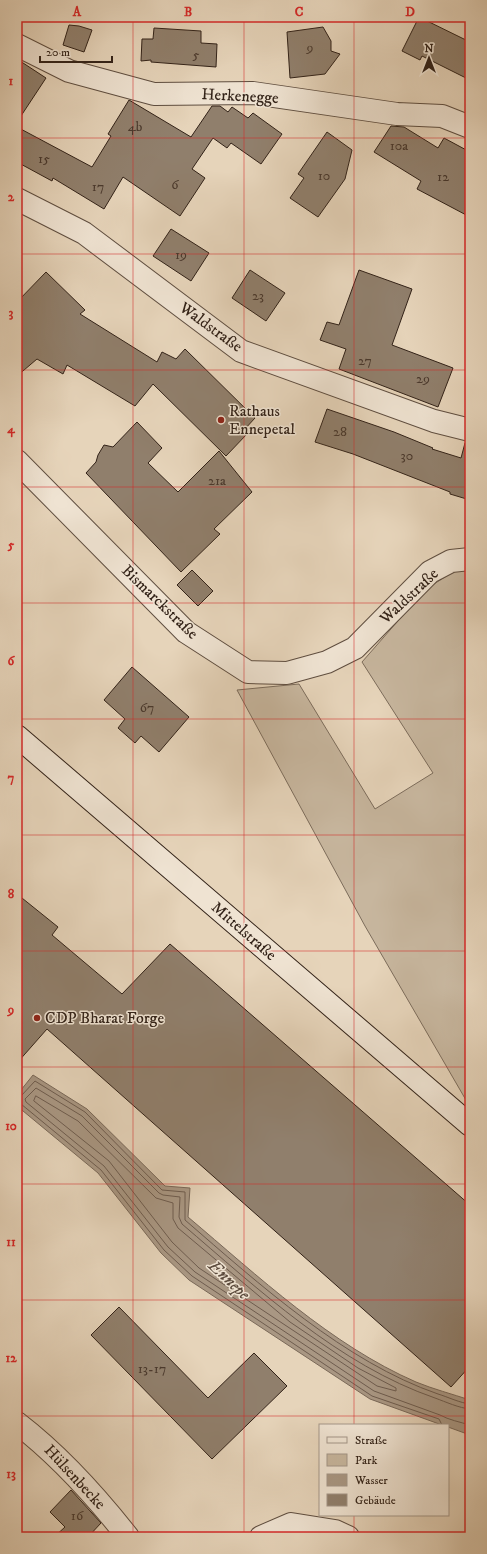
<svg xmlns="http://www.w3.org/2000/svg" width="487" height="1554" font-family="'IM FELL DW Pica',serif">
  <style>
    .green { fill: #c7b69e; stroke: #7c6c5b }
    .water { fill: #a99783; stroke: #796858 }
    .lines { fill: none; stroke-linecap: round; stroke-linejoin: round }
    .shore { stroke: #6e5c4e; stroke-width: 1 }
    .building { fill: #907f6c; stroke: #322218 }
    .street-casing { stroke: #5f4e40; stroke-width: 24 }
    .secondary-casing { stroke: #322218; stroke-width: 24 }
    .street { stroke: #efe3d2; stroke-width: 22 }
    .secondary { stroke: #efe3d2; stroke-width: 22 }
    .grid { fill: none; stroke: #d62828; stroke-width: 1; stroke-opacity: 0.55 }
    .poi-dot { fill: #8f2418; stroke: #efe3d2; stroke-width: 1.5 }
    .labels { text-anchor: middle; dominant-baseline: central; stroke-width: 3; stroke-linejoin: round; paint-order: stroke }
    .number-label { font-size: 14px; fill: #4a392d }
    .street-label { font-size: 16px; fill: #322218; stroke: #efe3d2 }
    .poi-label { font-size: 16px; fill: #322218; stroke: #efe3d2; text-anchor: start }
    .water-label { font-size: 17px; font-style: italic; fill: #5c4b3d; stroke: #efe3d2 }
    .neatline { fill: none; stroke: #d62828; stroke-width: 1.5 }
    .grid-label { font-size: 13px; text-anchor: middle; font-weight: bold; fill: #d62828 }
  </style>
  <rect width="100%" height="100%" fill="#e6d4ba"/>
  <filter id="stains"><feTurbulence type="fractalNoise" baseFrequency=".005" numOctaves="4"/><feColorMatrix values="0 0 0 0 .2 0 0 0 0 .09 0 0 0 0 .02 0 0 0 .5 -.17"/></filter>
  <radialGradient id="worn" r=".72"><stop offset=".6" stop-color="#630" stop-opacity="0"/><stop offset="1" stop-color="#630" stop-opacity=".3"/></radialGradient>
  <polygon class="green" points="456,570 470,571 470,1107 365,926 237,690 299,684 375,809 433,773 362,662 426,589"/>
  <path class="water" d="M33,1075L87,1109L165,1186L190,1188L188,1217C258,1276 331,1345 416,1382C433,1389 452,1394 470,1400V1435L448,1427V1425H442L370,1399L189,1280L161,1253L98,1173L17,1106V1095Z"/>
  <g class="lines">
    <g class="shore">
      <polygon points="36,1096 78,1121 156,1198 173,1203 173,1219 178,1228 290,1322 358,1368 396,1388 396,1391 377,1386 199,1268 172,1242 109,1161 34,1101"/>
      <path d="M17,1097L21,1096L35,1081L85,1112L162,1190L185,1192V1220C259,1284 345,1362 438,1394C448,1397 460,1403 470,1404"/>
      <polyline points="17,1103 21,1104 101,1170 164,1250 192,1276 372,1396 439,1419 442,1425"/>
      <path d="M470,1409C459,1408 446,1402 435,1398C339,1365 258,1289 182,1224L179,1217L180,1197L163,1195L159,1193L82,1116L36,1088L25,1099L26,1102L104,1166L168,1247L195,1272L374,1391L440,1415C449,1420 460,1422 470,1425"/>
    </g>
  </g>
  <g class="building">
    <polygon points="419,17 470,42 470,80 422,56 420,60 402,51"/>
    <polygon points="69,25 79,26 92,30 84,52 63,45"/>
    <polygon points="323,27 331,41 331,51 340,54 325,74 290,78 287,32"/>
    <polygon points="154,28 201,31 201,43 217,44 216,67 151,62 151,60 141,61 142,39 153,39"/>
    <polygon points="17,59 46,78 17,122"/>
    <polygon points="129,100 191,137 212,106 220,106 228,112 232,107 248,118 253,113 282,134 261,164 231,143 227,148 213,138 192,169 205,178 180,216 123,177 104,209 53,178 52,181 17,162 17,127 92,167 111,136 108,134"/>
    <polygon points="391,126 404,127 438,148 444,138 470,152 470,217 417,189 421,181 374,152"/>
    <polygon points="327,132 352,150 345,179 318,217 290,198 304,178 298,174"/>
    <polygon points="171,229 209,253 191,281 153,256"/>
    <polygon points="250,270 285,293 266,321 232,298"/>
    <polygon points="359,270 412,289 392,345 453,368 438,407 339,369 346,349 320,340 327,322 339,325"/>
    <polygon points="46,272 85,310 80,314 157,362 162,352 176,359 185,349 255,418 244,430 247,434 226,456 153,384 135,406 67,365 63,374 37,359 17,376 17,302"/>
    <polygon points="327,409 394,432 433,448 432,449 461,458 465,443 470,444 470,500 450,494 450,492 353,454 315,442"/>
    <polygon points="137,422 162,448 148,463 178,492 219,451 252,492 214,529 220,534 181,572 86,473 96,462 98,455 104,445 113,447"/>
    <polygon points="192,570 213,591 198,606 177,585"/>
    <polygon points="132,667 189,717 159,752 141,736 135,743 118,728 125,719 104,700"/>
    <polygon points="17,894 58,927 52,935 122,994 170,944 470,1205 470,1366 451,1387 47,1029 17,1063"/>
    <polygon points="119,1307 208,1398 254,1353 287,1386 212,1459 91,1335"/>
    <polygon points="71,1490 101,1523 88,1537 54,1537 65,1527 50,1512"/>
  </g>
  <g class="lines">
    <g class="street-casing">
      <g id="street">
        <polyline points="17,45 69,71 154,94 253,93 397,114 442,116 470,127"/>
        <polyline points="17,199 84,233 241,351 434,421 470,430"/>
        <polyline points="17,461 186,632 248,672 287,673 327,662 355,648 430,572 451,561 470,559"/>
        <path d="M17,1423C60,1456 95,1495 128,1537"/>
        <polyline points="261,1537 291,1524 335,1531 348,1537"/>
      </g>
    </g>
    <g class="secondary-casing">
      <polyline id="secondary" points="17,736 470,1125"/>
    </g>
    <use href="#street" class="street"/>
    <use href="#secondary" class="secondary"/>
  </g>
  <path class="grid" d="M133,17V1537M244,17V1537M354,17V1425M17,138H470M17,254H470M17,370H470M17,487H470M17,603H470M17,719H470M17,835H470M17,951H470M17,1067H470M17,1184H470M17,1300H470M17,1416H470M354,1515V1537"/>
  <g class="poi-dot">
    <circle cx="221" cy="420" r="4"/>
    <circle cx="37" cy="1018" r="4"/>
  </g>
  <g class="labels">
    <g class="number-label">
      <text x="310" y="48">9</text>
      <text x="196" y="55">5</text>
      <text x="135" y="127">4b</text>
      <text x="399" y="146">10a</text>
      <text x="44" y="159">15</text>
      <text x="324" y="176">10</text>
      <text x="443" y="177">12</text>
      <text x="175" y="185">6</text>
      <text x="98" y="187">17</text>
      <text x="181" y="255">19</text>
      <text x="258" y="296">23</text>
      <text x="365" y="361">27</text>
      <text x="423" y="379">29</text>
      <text x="340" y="432">28</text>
      <text x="407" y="456">30</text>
      <text x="217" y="481">21a</text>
      <text x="147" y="708">67</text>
      <text x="152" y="1369">13-17</text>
      <text x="77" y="1516">16</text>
    </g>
    <g class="street-label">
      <text transform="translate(240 96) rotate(3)">Herkenegge</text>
      <text transform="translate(211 327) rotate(36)">Waldstraße</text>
      <text transform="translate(409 596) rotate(-43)">Waldstraße</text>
      <text transform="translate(160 602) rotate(44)">Bismarckstraße</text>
      <text transform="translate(244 931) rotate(41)">Mittelstraße</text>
      <text transform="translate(75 1477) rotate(47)">Hülsenbecke</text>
    </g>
    <g class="poi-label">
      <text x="229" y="411">Rathaus<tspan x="229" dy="18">Ennepetal</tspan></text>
      <text x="45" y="1018">CDP Bharat Forge</text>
    </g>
    <g class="water-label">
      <text transform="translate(229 1280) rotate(43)">Ennepe</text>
    </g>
  </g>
  <rect width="487" height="1554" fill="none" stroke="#e6d4ba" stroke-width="44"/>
  <rect x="319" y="1424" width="130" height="92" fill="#efe3d2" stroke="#a39688"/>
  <rect x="327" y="1437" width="20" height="6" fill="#efe3d2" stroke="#a39688"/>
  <text x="355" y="1444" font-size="12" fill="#322218">Straße</text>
  <rect x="327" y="1454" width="20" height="12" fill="#c7b69e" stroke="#a39688"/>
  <text x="355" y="1464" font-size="12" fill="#322218">Park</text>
  <rect x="327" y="1474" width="20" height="12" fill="#a99783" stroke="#a39688"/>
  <text x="355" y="1484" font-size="12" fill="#322218">Wasser</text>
  <rect x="327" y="1494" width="20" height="12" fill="#907f6c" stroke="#a39688"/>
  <text x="355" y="1504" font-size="12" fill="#322218">Gebäude</text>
  <g transform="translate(429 58)" stroke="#efe3d2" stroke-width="3" paint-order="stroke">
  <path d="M0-3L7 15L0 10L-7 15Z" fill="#322218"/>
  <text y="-6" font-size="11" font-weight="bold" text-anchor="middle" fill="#322218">N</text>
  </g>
  <path d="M40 56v6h72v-6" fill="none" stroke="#322218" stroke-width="2"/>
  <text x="46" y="56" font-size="12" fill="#322218" stroke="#efe3d2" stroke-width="3" paint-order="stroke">20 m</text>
  <rect x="22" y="22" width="443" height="1510" class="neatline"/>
  <g class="grid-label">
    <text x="77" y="16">A</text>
    <text x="188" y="16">B</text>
    <text x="299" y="16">C</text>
    <text x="410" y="16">D</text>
    <text x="11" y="85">1</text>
    <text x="11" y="201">2</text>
    <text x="11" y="317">3</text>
    <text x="11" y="433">4</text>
    <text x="11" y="549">5</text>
    <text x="11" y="665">6</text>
    <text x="11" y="782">7</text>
    <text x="11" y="898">8</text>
    <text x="11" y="1014">9</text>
    <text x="11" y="1130">10</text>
    <text x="11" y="1246">11</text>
    <text x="11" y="1362">12</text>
    <text x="11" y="1478">13</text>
  </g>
  <rect width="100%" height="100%" filter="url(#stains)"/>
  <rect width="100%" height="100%" fill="url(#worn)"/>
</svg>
